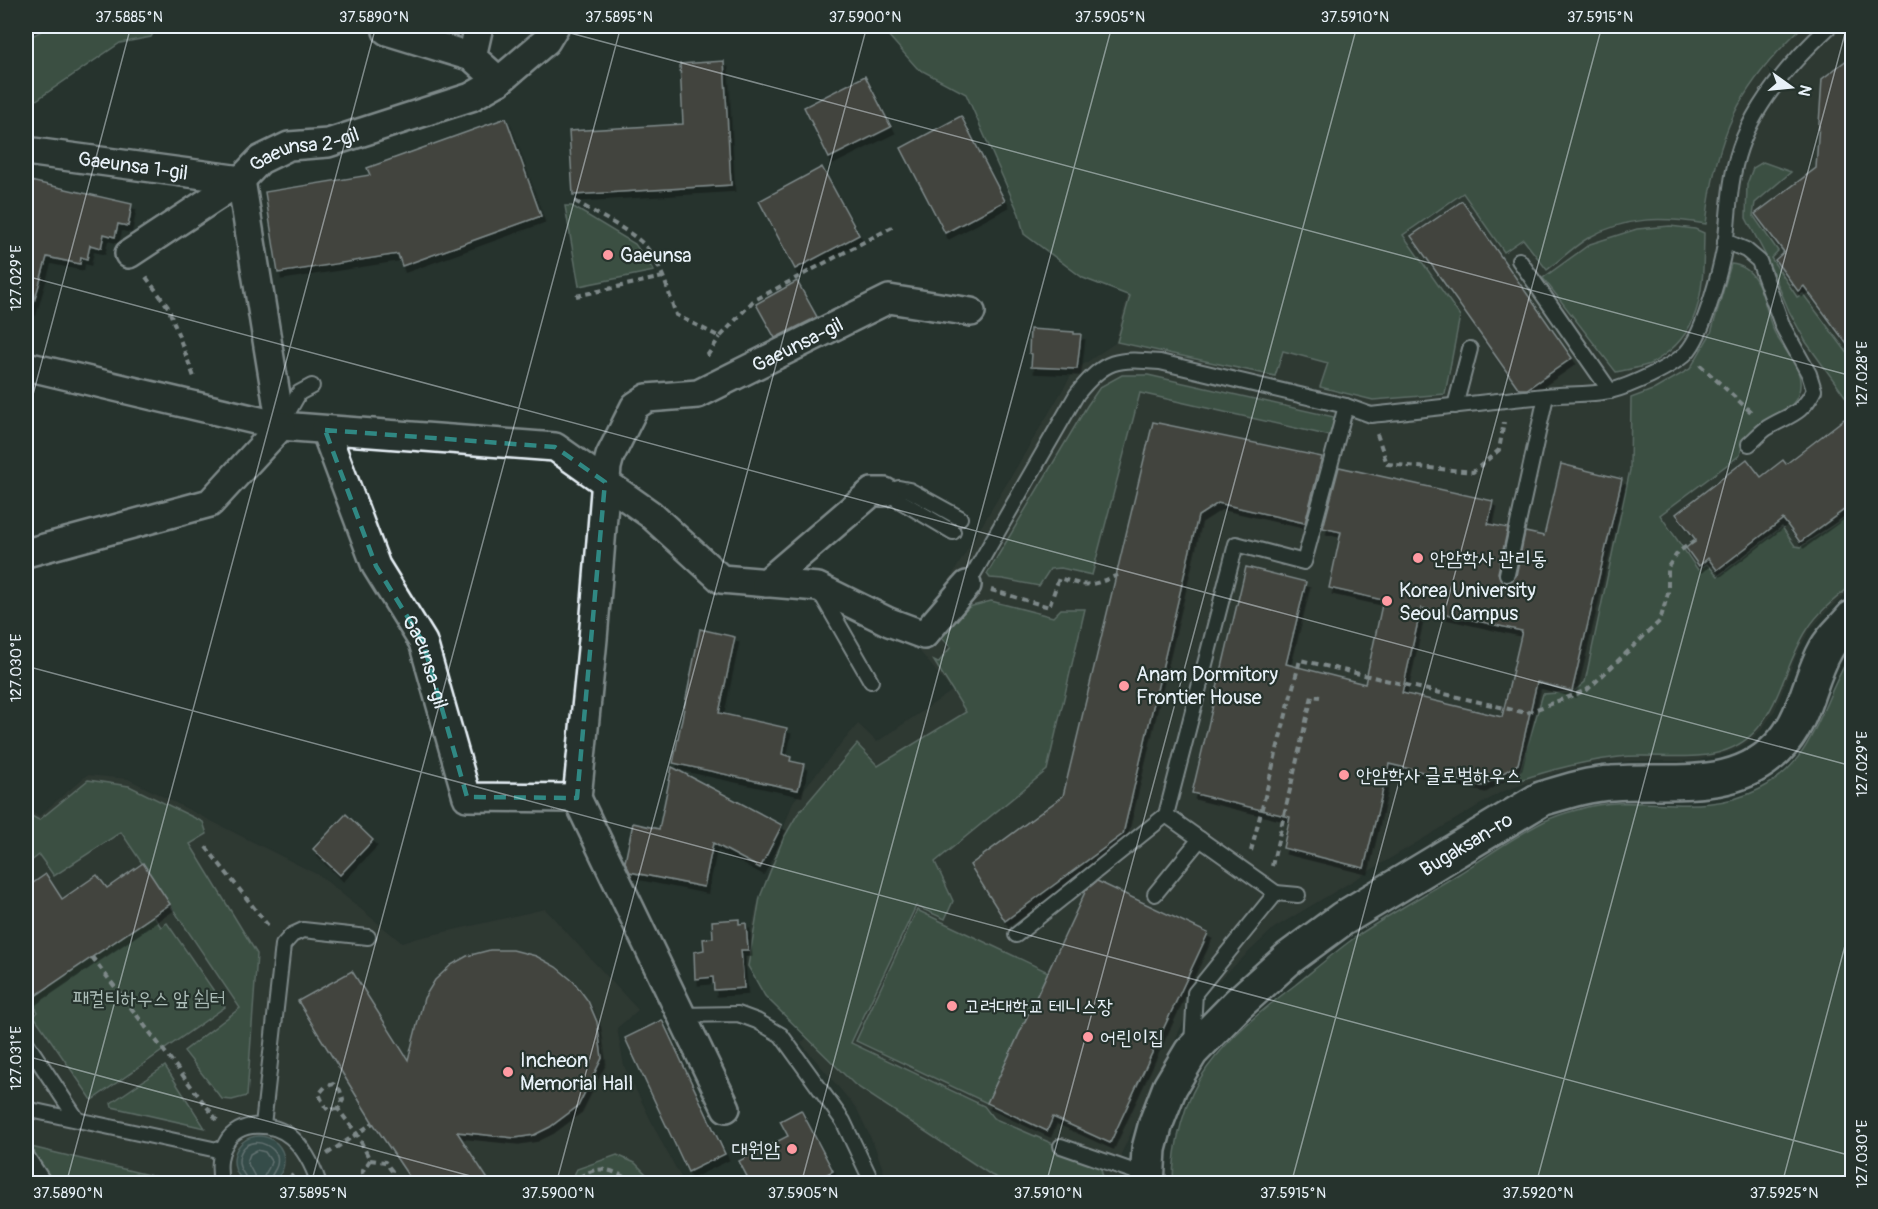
<svg xmlns="http://www.w3.org/2000/svg" width="1878" height="1209" font-family="Pangolin,'Poor Story',sans-serif">
  <style>
    .built { fill: #393f38 }
    .green { fill: #54725b; stroke: #9eb2aa; stroke-width: 1.5 }
    .water { fill: #476b6b; stroke: #87a1a3; stroke-width: 1.5 }
    .lines { fill: none; stroke-linecap: round; stroke-linejoin: round }
    .shore { stroke: #a8bbc0; stroke-width: 1.5 }
    .building { fill: #655a53; stroke: #e8f1f8; stroke-width: 1.5; fill-rule: evenodd; filter: url(#shadow) }
    .lane-casing { stroke: #e8f1f8; stroke-width: 18 }
    .street-casing { stroke: #e8f1f8; stroke-width: 32 }
    .secondary-casing { stroke: #e8f1f8; stroke-width: 38 }
    .path { stroke: #e8f1f8; stroke-width: 4; stroke-dasharray: 6 4.5; stroke-linecap: butt }
    .lane { stroke: #26332d; stroke-width: 14 }
    .street { stroke: #26332d; stroke-width: 27 }
    .secondary { stroke: #26332d; stroke-width: 33 }
    .marked { fill: none; stroke: #308883; stroke-width: 4.5; stroke-dasharray: 12 8; stroke-linejoin: round }
    .ticks { fill: none; stroke: #e8f1f8; stroke-width: 1.5; stroke-opacity: 0.45 }
    .poi-dot { fill: #ff9aa2; stroke: #26332d; stroke-width: 2 }
    .labels { text-anchor: middle; dominant-baseline: central; stroke-width: 4.5; stroke-linejoin: round; paint-order: stroke }
    .street-label { font-size: 20px; fill: #e8f1f8; stroke: #26332d }
    .poi-label { font-size: 20px; fill: #e8f1f8; stroke: #26332d; text-anchor: start }
    .park-label { font-size: 20px; fill: #adbeb9; stroke: #26332d }
    .neatline { fill: none; stroke: #e8f1f8; stroke-width: 2 }
    .ticks-label { font-size: 15px; text-anchor: middle; fill: #e8f1f8 }
  </style>
  <defs>
    <filter id="shadow"><feDropShadow dx="3.5" dy="6" stdDeviation="0" flood-color="#0009"/></filter>
  </defs>
  <rect width="100%" height="100%" fill="#26332d"/>
  <filter id="ink" filterUnits="userSpaceOnUse"><feTurbulence type="fractalNoise" baseFrequency=".0167" numOctaves="2"/><feDisplacementMap in="SourceGraphic" scale="12" xChannelSelector="R" yChannelSelector="G"/><feConvolveMatrix kernelMatrix="1 2 1 2 8 2 1 2 1" color-interpolation-filters="sRGB"/></filter>
  <g filter="url(#ink)">
    <g class="built">
      <polygon points="1186,26 1852,26 1852,589 1828,610 1809,631 1796,656 1775,710 1762,729 1748,742 1733,751 1696,761 1633,761 1592,764 1556,773 1501,792 1274,928 1190,1008 1122,1152 1121,1183 999,1183 985,1177 975,1183 890,1183 886,1178 875,1147 857,1109 801,1043 816,1030 745,966 756,908 793,802 858,724 877,742 952,691 910,639 947,584 1074,371 1115,343 1129,290"/>
      <polygon points="87,775 128,779 320,876 401,942 545,909 638,1010 617,1028 624,1066 662,1143 684,1183 26,1183 26,809 39,816"/>
    </g>
    <g class="green">
      <polygon points="51,26 157,26 151,37 120,43 26,107 26,39"/>
      <path d="M880,26H1803C1738,88 1716,134 1706,224C1663,217 1627,216 1588,238C1573,247 1560,260 1547,270L1523,239L1504,252L1463,193L1403,235L1460,316L1445,394L1373,400L1320,387L1328,363L1283,351L1275,376L1117,342L1130,296L1083,278L1024,234L1019,214L966,94L917,68Z"/>
      <polygon points="1763,162 1791,172 1755,203 1753,215 1778,251 1771,258 1797,297 1803,294 1852,359 1852,406 1806,342 1789,311 1766,256 1746,218 1747,184 1753,168"/>
      <polygon points="565,206 572,206 635,244 654,271 579,286"/>
      <path d="M1670,226L1695,229L1704,233C1703,279 1705,326 1664,355C1660,358 1656,361 1652,363C1642,368 1628,369 1616,372L1543,278L1590,244L1637,229Z"/>
      <path d="M1731,264C1763,267 1763,306 1773,329C1782,351 1808,369 1798,395C1792,412 1758,428 1744,438L1740,455L1660,515L1698,570L1707,564L1718,576L1782,527L1795,546L1801,547C1818,534 1836,525 1852,511V585C1836,598 1818,612 1807,630C1787,661 1781,700 1758,728C1723,770 1666,752 1619,757C1584,761 1550,770 1517,781L1543,694L1573,692L1585,682L1630,470L1631,398L1655,389L1690,369L1711,333Z"/>
      <polygon points="1122,375 1148,375 1334,417 1331,436 1140,393 1092,575 1061,568 1050,569 1039,586 1003,579 990,578 987,574 1087,406 1100,387"/>
      <polygon points="991,601 1053,617 1061,609 1085,609 1047,770 935,862 953,901 945,919 916,906 851,1043 984,1106 993,1118 1100,1164 1104,1183 1009,1183 991,1175 855,1085 765,996 748,966 760,897 783,839 797,815 857,744 878,766 966,712 934,661 938,663 951,647 941,637 969,607"/>
      <path d="M1852,653V1183H1173C1173,1145 1184,1099 1207,1068C1231,1035 1262,1010 1295,985C1315,969 1336,951 1357,936C1390,914 1424,895 1457,875C1486,857 1515,836 1545,821C1556,815 1569,812 1580,809C1640,791 1699,820 1760,789C1818,760 1820,700 1852,653Z"/>
      <polygon points="88,780 129,786 203,822 207,834 190,844 257,954 247,1096 232,1100 222,1099 184,1051 240,1008 121,832 54,876 39,855 26,865 26,813 39,820"/>
      <polygon points="137,893 161,927 167,923 225,1007 92,1100 34,1016 38,1012 26,994 26,972"/>
      <polygon points="917,910 1048,972 987,1103 856,1041"/>
      <polygon points="165,1066 205,1128 112,1107 111,1103"/>
      <polygon points="27,1146 182,1183 53,1183"/>
      <polygon points="617,1155 635,1163 655,1183 570,1183 577,1169"/>
    </g>
    <circle class="water" cx="259" cy="1161" r="25"/>
    <g class="lines">
      <g class="shore">
        <path d="M248,1184C247,1175 239,1171 239,1162C239,1138 266,1137 277,1155C280,1170 270,1172 269,1184"/>
        <path d="M256,1184L255,1177L247,1162L250,1154L257,1150L265,1152L271,1161C270,1170 262,1175 262,1184"/>
      </g>
    </g>
    <g class="building">
      <polygon points="1852,56 1852,351 1804,286 1798,291 1775,260 1784,252 1755,214 1816,168 1822,79"/>
      <polygon points="724,61 731,185 573,195 569,131 683,124 680,64"/>
      <polygon points="865,76 891,127 829,158 804,107"/>
      <polygon points="961,116 1005,201 945,233 901,148"/>
      <polygon points="506,118 541,216 402,266 398,254 278,273 265,192 370,175 367,168"/>
      <polygon points="822,167 859,235 795,269 759,201"/>
      <polygon points="26,180 132,204 128,226 118,224 115,237 104,234 101,248 90,245 87,259 81,257 80,264 47,257 32,309 26,308"/>
      <polygon points="1462,201 1572,358 1527,389 1519,389 1411,236"/>
      <polygon points="797,281 817,317 775,338 756,304"/>
      <polygon points="1030,329 1074,332 1074,334 1081,334 1077,369 1031,367 1032,354 1029,353"/>
      <polygon points="1852,413 1852,504 1800,542 1783,519 1717,570 1708,558 1699,566 1686,548 1696,540 1676,514 1747,459 1761,477 1783,460 1786,464"/>
      <polygon points="1153,422 1322,457 1305,523 1218,503 1198,516 1123,834 1005,921 970,865 1063,796"/>
      <path d="M1561,464L1622,479L1572,691L1537,682L1518,764L1482,786L1389,764L1364,868L1283,848L1290,817L1192,793L1246,567L1306,582L1286,664L1365,684L1383,600L1329,588L1341,532L1323,528L1339,467L1493,501L1488,524L1508,528L1498,573L1501,580L1506,583L1510,582L1516,576L1525,532L1544,536ZM1421,608L1522,631L1502,717L1402,693Z"/>
      <polygon points="700,629 735,637 719,713 787,728 782,754 791,757 790,761 804,764 798,790 673,763"/>
      <polygon points="672,767 782,825 760,868 713,843 704,887 630,872 625,862 633,823 659,829"/>
      <polygon points="346,814 373,840 340,875 313,849"/>
      <polygon points="143,863 170,904 26,1002 26,888 46,874 62,899 97,875 107,888"/>
      <polygon points="1097,881 1208,933 1110,1143 1053,1117 1047,1131 987,1103 1086,890"/>
      <polygon points="739,919 739,924 746,923 748,950 741,950 744,988 714,990 713,977 695,979 694,952 704,950 703,939 713,938 712,921"/>
      <polygon points="490,950 513,950 536,956 556,967 574,982 588,1001 597,1022 602,1058 578,1106 550,1127 534,1135 515,1138 457,1132 491,1184 414,1184 373,1123 298,1001 352,971 408,1060 424,998 435,980 451,965 467,956"/>
      <polygon points="662,1020 725,1154 688,1172 625,1038"/>
      <polygon points="801,1110 833,1171 808,1184 751,1184 739,1161 788,1136 780,1121"/>
    </g>
    <g class="lines">
      <g class="lane-casing">
        <g id="lane">
          <path d="M1725,241L1746,250L1759,261L1783,327L1809,374L1814,390C1802,415 1788,415 1767,428C1761,432 1755,439 1749,444"/>
          <polyline points="1519,260 1610,391"/>
          <polyline points="1455,406 1470,349"/>
          <polyline points="283,421 299,393 312,386"/>
          <polyline points="885,492 899,488 909,490 960,518"/>
          <polyline points="885,492 953,532"/>
          <polyline points="1507,574 1546,396"/>
          <path d="M967,585L1077,394C1105,359 1117,358 1160,362L1346,406L1371,415C1429,409 1488,401 1546,396C1567,394 1590,395 1610,391C1630,386 1672,367 1686,353C1705,333 1722,265 1726,238C1729,208 1730,177 1740,148C1756,101 1794,59 1830,26"/>
          <polyline points="820,592 871,681"/>
          <polyline points="1276,893 1298,895"/>
          <polyline points="1155,894 1200,839"/>
          <polyline points="1016,935 1166,815"/>
          <polyline points="681,1015 738,1014 757,1021 781,1035 843,1121 871,1180"/>
          <polyline points="26,1042 77,1119"/>
          <polyline points="1192,1044 1195,993 1276,893 1166,815 1236,544 1304,562 1346,406"/>
          <polyline points="26,1109 222,1151"/>
          <polyline points="263,1125 283,945 292,935 303,930 368,937"/>
          <polyline points="1061,1146 1147,1176"/>
          <polyline points="26,1155 45,1184"/>
          <path d="M221,1184C219,1170 218,1156 226,1143C238,1120 273,1122 291,1137C305,1149 313,1166 319,1184"/>
        </g>
      </g>
      <g class="street-casing">
        <g id="street">
          <polyline points="387,31 472,57 499,81"/>
          <polyline points="472,57 479,26"/>
          <path id="s1" d="M26,151L241,180"/>
          <polyline points="241,180 281,426"/>
          <path id="s2" d="M129,254L241,180L260,160L289,146L328,143L471,97L499,81L546,41L555,26"/>
          <polyline points="26,366 281,426 555,447 650,514 721,579 818,587 889,622 924,635 967,585"/>
          <path id="s3" d="M325,430L376,566L423,642L467,797L577,798L593,639L607,467L610,456L635,406L647,398L698,394L889,299L971,312"/>
          <polyline points="26,553 210,503 281,426"/>
          <polyline points="766,583 872,492 885,492"/>
          <polyline points="577,798 726,1108"/>
        </g>
      </g>
      <g class="secondary-casing">
        <g id="secondary">
          <path id="s4" d="M1147,1184L1149,1149L1156,1123L1170,1087L1191,1052L1238,1004L1289,958L1342,919L1541,799C1564,792 1588,784 1612,783C1673,778 1739,795 1784,741C1806,714 1809,679 1826,649C1832,638 1844,628 1852,618"/>
        </g>
      </g>
      <g class="path">
        <path d="M575,201C596,214 620,225 639,240C660,257 668,291 676,315L720,337L753,301L896,225"/>
        <polyline points="146,277 168,307 194,377"/>
        <polyline points="576,296 663,277"/>
        <polyline points="707,356 720,337"/>
        <polyline points="1700,365 1752,413"/>
        <polyline points="1377,434 1387,464 1473,472 1499,450 1504,422"/>
        <path d="M991,590L1049,607L1059,578C1088,587 1089,587 1118,575"/>
        <polyline points="206,847 270,928"/>
        <polyline points="1251,851 1300,660 1526,713 1587,690 1660,621 1668,593 1668,567 1678,552 1696,540"/>
        <polyline points="1272,866 1312,696 1320,697"/>
        <polyline points="92,957 217,1120"/>
        <polyline points="338,1109 328,1110 324,1105 319,1094 325,1087 333,1084 340,1090 343,1100 338,1109 357,1134 370,1160"/>
        <polyline points="327,1154 373,1123"/>
        <polyline points="370,1160 385,1162 392,1171 389,1182 387,1184"/>
        <polyline points="370,1160 362,1172 364,1178 371,1184"/>
        <polyline points="281,1184 293,1175"/>
        <path d="M571,1184C600,1160 609,1170 640,1184"/>
      </g>
      <use href="#lane" class="lane"/>
      <use href="#street" class="street"/>
      <use href="#secondary" class="secondary"/>
    </g>
  </g>
  <path d="M0 0H1878V1209H0ZM325,430L555,447L605,482L577,798L467,797L423,642L376,566Z" fill="#26332d" fill-opacity=".55" fill-rule="evenodd"/>
  <path class="marked" d="M325,430L555,447L605,482L577,798L467,797L423,642L376,566Z"/>
  <path class="ticks" d="M544,26L1852,376M26,276L1852,766M26,421L131,26M26,666L1852,1156M26,1056L500,1184M66,1184L376,26M311,1184L621,26M556,1184L867,26M801,1184L1112,26M1046,1184L1357,26M1291,1184L1602,26M1536,1184L1847,26M1782,1184L1852,919"/>
  <g class="poi-dot">
    <circle cx="608" cy="255" r="6"/>
    <circle cx="1418" cy="558" r="6"/>
    <circle cx="1387" cy="601" r="6"/>
    <circle cx="1124" cy="686" r="6"/>
    <circle cx="1344" cy="775" r="6"/>
    <circle cx="952" cy="1006" r="6"/>
    <circle cx="1088" cy="1037" r="6"/>
    <circle cx="508" cy="1072" r="6"/>
    <circle cx="792" cy="1149" r="6"/>
  </g>
  <g class="labels">
    <g class="street-label">
      <text stroke="none"><textPath href="#s2" startOffset="208">Gaeunsa 2-gil</textPath></text>
      <text stroke="none"><textPath href="#s1" startOffset="108">Gaeunsa 1-gil</textPath></text>
      <text stroke="none"><textPath href="#s3" startOffset="1082">Gaeunsa-gil</textPath></text>
      <text stroke="none"><textPath href="#s3" startOffset="254">Gaeunsa-gil</textPath></text>
      <text stroke="none"><textPath href="#s4" startOffset="488">Bugaksan-ro</textPath></text>
    </g>
    <g class="poi-label">
      <text x="620" y="255">Gaeunsa</text>
      <text x="1430" y="558">안암학사 관리동</text>
      <text x="1399" y="590">Korea University<tspan x="1399" dy="23">Seoul Campus</tspan></text>
      <text x="1136" y="674">Anam Dormitory<tspan x="1136" dy="23">Frontier House</tspan></text>
      <text x="1356" y="775">안암학사 글로벌하우스</text>
      <text x="964" y="1006">고려대학교 테니스장</text>
      <text x="1100" y="1037">어린이집</text>
      <text x="520" y="1060">Incheon<tspan x="520" dy="23">Memorial Hall</tspan></text>
      <text x="780" y="1149" text-anchor="end">대원암</text>
    </g>
    <g class="park-label">
      <text x="149" y="998">패컬티하우스 앞 쉼터</text>
    </g>
  </g>
  <rect width="1878" height="1209" fill="none" stroke="#26332d" stroke-width="66"/>
  <g transform="translate(1791 87) rotate(105)" stroke="#26332d" stroke-width="4.5" paint-order="stroke">
  <path d="M0-4.5L10 22L0 15L-10 22Z" fill="#e8f1f8"/>
  <text y="-9" font-size="16" font-weight="bold" text-anchor="middle" fill="#e8f1f8">N</text>
  </g>
  <rect x="33" y="33" width="1812" height="1143" class="neatline"/>
  <g class="ticks-label">
    <text x="129" y="22">37.5885°N</text>
    <text x="374" y="22">37.5890°N</text>
    <text x="619" y="22">37.5895°N</text>
    <text x="865" y="22">37.5900°N</text>
    <text x="1110" y="22">37.5905°N</text>
    <text x="1355" y="22">37.5910°N</text>
    <text x="1600" y="22">37.5915°N</text>
    <text transform="translate(16 278) rotate(-90)" y="5">127.029°E</text>
    <text transform="translate(1862 374) rotate(-90)" y="5">127.028°E</text>
    <text transform="translate(16 668) rotate(-90)" y="5">127.030°E</text>
    <text transform="translate(1862 764) rotate(-90)" y="5">127.029°E</text>
    <text transform="translate(16 1058) rotate(-90)" y="5">127.031°E</text>
    <text transform="translate(1862 1154) rotate(-90)" y="5">127.030°E</text>
    <text x="68" y="1198">37.5890°N</text>
    <text x="313" y="1198">37.5895°N</text>
    <text x="558" y="1198">37.5900°N</text>
    <text x="803" y="1198">37.5905°N</text>
    <text x="1048" y="1198">37.5910°N</text>
    <text x="1293" y="1198">37.5915°N</text>
    <text x="1538" y="1198">37.5920°N</text>
    <text x="1784" y="1198">37.5925°N</text>
  </g>
</svg>
